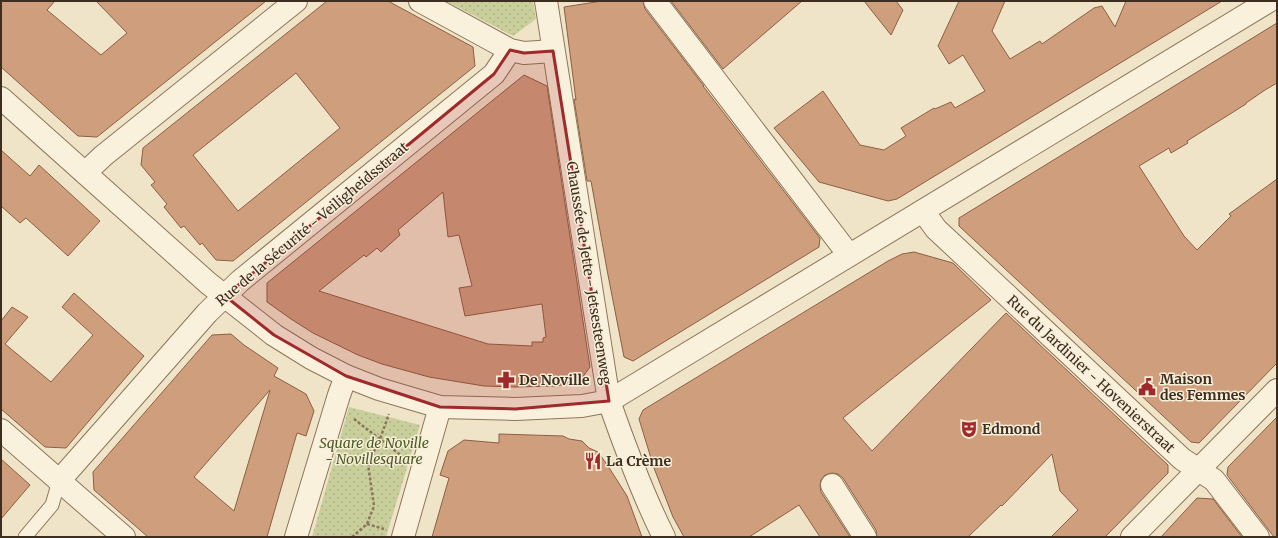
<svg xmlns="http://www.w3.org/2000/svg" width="1278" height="538" font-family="Merriweather,serif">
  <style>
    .park { fill: url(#park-dots) }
    .building { fill: #cf9f7d; stroke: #8d5f41; fill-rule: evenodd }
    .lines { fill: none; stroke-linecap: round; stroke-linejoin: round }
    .lane-casing { stroke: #8d765c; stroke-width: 15 }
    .street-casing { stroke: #8d765c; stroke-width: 24 }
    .path { stroke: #8d765c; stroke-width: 2.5; stroke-dasharray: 3 2; stroke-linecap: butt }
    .lane { stroke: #faf1dc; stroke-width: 13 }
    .street { stroke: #faf1dc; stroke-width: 22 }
    .marked { fill: #9e2a2b; fill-opacity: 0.2; stroke: #9e2a2b; stroke-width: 3; stroke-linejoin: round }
    .labels { text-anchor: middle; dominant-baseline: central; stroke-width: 3; stroke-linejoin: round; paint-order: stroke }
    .street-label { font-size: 14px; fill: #3d2e20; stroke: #f7eed8 }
    .poi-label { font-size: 14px; font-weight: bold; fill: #3d2e20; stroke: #f7eed8; text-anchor: start }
    .park-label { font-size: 14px; font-style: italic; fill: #4d5a26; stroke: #f7eed8 }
  </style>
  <defs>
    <pattern id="park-dots" width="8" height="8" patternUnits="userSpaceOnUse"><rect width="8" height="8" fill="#c9cf9b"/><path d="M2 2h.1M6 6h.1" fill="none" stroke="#aeb285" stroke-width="1.8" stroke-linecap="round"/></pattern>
  </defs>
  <rect width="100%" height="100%" fill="#f0e4c8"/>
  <g class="park">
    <polygon points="446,1 533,1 536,19 513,36"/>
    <polygon points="349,407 420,425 386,537 312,537"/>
  </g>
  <g class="building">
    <polygon points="1,1 55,1 47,10 101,55 127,33 96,1 266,1 97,137 78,136 1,67"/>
    <path d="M327,1H388L473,47L475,66L233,261L216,260L202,243L200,245L184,226L181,228L164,207L167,204L151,185L155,182L141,165L143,148ZM296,73L340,128L238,211L193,155Z"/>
    <polygon points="602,1 643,1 645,9 704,86 703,86 820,238 819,247 633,361 624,357 608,275 591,181 587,181 574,99 576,100 564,7"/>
    <polygon points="671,1 802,1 723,69"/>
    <polygon points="864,1 896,1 903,10 891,35"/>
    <polygon points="959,1 1005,1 992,31 1010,59 1040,41 1042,44 1094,8 1102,6 1115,27 1126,1 1222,1 897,199 888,201 819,182 774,128 823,91 860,145 884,150 906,136 901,128 934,108 935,109 951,102 955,108 985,91 963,55 949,64 938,46"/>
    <polygon points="1277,23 1277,83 1265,90 1246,103 1246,104 1187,141 1188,143 1171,153 1169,148 1139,166 1184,236 1197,250 1231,216 1229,214 1277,179 1277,363 1199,443 1191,442 959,226 959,218"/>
    <path d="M524,75L547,86L590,367L579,382L555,386L515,387L484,386L429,377L382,364L358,355L313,333L291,319L267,302V283ZM443,192L448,237L459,235L472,286L459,288L465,316L542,304L546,337L543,338V342H532V346L488,344L319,291L364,255L366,257L377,248L381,252L400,235L398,230Z"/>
    <polygon points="1,150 30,176 39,165 100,221 68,256 26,218 20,223 1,206"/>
    <polygon points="914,252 953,263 991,300 843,418 872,451 1006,313 1168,465 1168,473 1105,537 1051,537 1078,510 1060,491 1052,454 1002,506 1001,505 968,537 877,537 876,530 843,478 838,474 832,473 825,475 821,480 820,486 821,492 850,537 820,537 799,505 749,537 684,537 673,517 654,468 639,419 643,410 888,261 902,254"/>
    <polygon points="74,293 144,356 66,448 45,447 1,409 1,321 12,307 28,317 5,344 51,382 93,335 62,307"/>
    <path d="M231,334L244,345L278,368L274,376L306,394L314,411L306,436L297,433L267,537H148L94,490L93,472L212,335ZM270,390L234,511L194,477Z"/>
    <polygon points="1277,417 1277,537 1274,537 1227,475 1228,467"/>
    <polygon points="499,434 563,436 569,439 582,441 589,448 598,452 608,466 627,496 642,537 432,537 449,478 440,475 448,451 464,440 499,443"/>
    <polygon points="1,459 30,485 1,519"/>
    <polygon points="1197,498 1213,499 1242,537 1161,537"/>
  </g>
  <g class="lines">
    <g class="lane-casing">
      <polyline id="lane" points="25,537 52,505 59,481"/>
    </g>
    <g class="street-casing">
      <g id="street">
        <polyline points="420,1 510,50 524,53 553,51"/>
        <path d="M546,1L609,401C625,447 642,493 664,537"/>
        <polyline points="655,1 849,255"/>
        <polyline points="1,98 208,283 274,335 311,358 346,376 379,389 440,407 515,409 582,406 609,401 1269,1"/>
        <polyline points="85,173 103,156 296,1"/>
        <polyline points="923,211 936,229 1182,459 1214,480 1258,537"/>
        <polyline points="1,430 124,537"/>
        <polyline points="59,481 207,313 240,281 494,74 510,50"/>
        <polyline points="832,485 865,537"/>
        <polyline points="296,537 339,395 346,376"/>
        <polyline points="403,537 440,407"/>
        <polyline points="1132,537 1277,390"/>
      </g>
    </g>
    <g class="path">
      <polyline points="354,419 403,457"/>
      <polyline points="367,524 384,529"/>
      <polyline points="352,537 367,524 374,506 368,464 380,439 389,414"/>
    </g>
    <use href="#lane" class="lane"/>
    <use href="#street" class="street"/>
  </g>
  <path class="marked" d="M510,50L524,53L553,51L609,401L515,409L440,407L346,376L274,335L225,296L494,74Z"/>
  <defs>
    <g id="pharmacy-bare" transform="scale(1.38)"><path d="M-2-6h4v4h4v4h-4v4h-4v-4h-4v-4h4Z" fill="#9e2a2b" stroke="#f7eed8" stroke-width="2.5" paint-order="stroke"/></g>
    <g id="civic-bare" transform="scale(1.38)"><path d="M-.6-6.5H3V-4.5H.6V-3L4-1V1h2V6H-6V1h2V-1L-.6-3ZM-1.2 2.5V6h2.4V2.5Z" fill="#9e2a2b" stroke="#f7eed8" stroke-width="2.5" paint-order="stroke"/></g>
    <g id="theatre-bare" transform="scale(1.38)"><path d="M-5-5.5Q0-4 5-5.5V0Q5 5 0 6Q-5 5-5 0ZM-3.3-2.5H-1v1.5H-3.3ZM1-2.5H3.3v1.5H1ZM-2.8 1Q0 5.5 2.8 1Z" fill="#9e2a2b" stroke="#f7eed8" stroke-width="2.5" paint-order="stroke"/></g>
    <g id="restaurant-bare" transform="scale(1.38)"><path d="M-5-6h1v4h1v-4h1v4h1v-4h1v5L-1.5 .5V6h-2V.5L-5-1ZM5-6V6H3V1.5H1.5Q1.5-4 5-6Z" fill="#9e2a2b" stroke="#f7eed8" stroke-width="2.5" paint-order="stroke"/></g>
  </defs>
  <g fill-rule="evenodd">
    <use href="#pharmacy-bare" x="506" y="380"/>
    <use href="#civic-bare" x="1147" y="387"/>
    <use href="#theatre-bare" x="969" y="429"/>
    <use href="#restaurant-bare" x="593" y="461"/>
  </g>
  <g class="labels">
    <g class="street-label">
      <text transform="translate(312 224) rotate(-40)">Rue de la Sécurité - Veiligheidsstraat</text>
      <text transform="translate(589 273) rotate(81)">Chaussée de Jette - Jetsesteenweg</text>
      <text transform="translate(1091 374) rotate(43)">Rue du Jardinier - Hovenierstraat</text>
    </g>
    <g class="poi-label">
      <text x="1160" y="379">Maison<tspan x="1160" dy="16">des Femmes</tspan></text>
      <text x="519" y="380">De Noville</text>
      <text x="982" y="429">Edmond</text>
      <text x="606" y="461">La Crème</text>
    </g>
    <g class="park-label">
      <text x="374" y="443">Square de Noville<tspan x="374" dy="16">- Novillesquare</tspan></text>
    </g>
  </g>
  <rect width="1278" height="538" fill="none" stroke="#3d2e20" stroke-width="4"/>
</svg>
